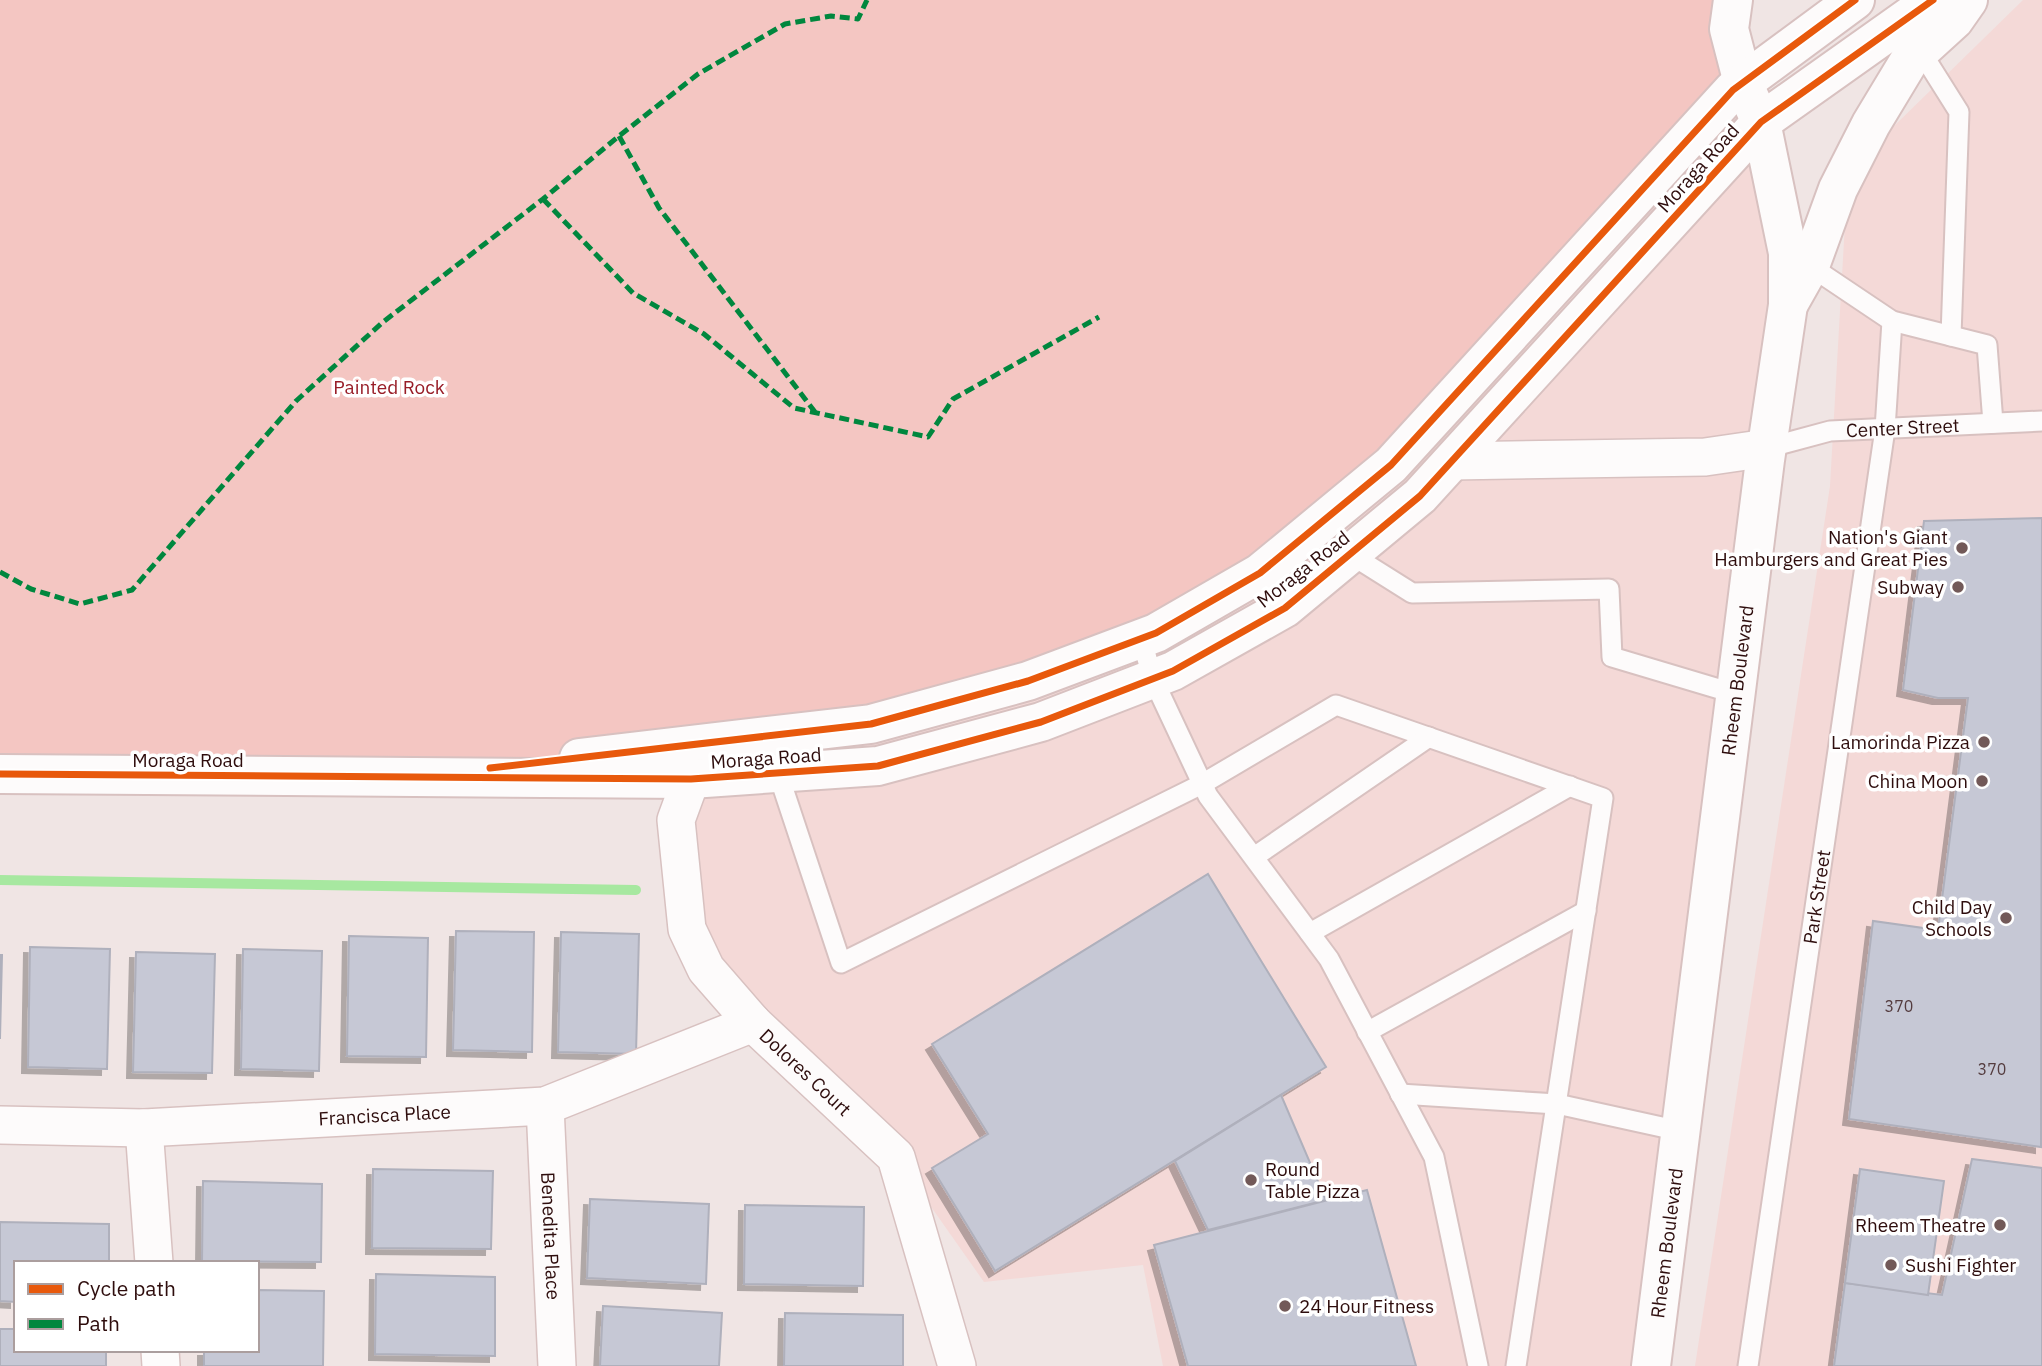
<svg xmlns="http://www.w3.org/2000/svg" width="2042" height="1366" font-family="'IBM Plex Sans',sans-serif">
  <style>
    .built { fill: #f4d9d7 }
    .green { fill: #f4c6c2 }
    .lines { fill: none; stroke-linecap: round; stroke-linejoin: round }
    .stream { stroke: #a7e8a0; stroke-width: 10 }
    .building { fill: #c6c8d5; stroke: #afb0bc; stroke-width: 2; filter: url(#shadow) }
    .service-casing { stroke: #d8c1c0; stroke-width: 23 }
    .minor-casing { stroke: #d8c1c0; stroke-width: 40 }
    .tertiary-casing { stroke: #d8c1c0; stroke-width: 42 }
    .secondary-casing { stroke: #d8c1c0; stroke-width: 42 }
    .service { stroke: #fdfbfb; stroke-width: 19 }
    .minor { stroke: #fdfbfb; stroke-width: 37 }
    .tertiary { stroke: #fdfbfb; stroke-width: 38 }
    .secondary { stroke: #fdfbfb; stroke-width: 38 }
    .quiet { stroke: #00873e; stroke-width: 5; stroke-dasharray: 10 5; stroke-linecap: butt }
    .cycleway-casing { stroke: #fff; stroke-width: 11 }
    .cycleway { stroke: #e8590c; stroke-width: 7 }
    .poi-dot { fill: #725958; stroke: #fff; stroke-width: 2.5 }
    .labels { text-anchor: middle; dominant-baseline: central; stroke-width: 7; stroke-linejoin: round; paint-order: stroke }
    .number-label { font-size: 16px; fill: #543c3f }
    .street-label { font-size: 19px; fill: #2e0d0d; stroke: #fff }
    .park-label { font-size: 19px; fill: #981d27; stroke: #fff }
    .poi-label { font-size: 19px; fill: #2e0d0d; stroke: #fff; text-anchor: end }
  </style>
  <defs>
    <filter id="shadow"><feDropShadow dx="-6" dy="6" stdDeviation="0" flood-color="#0004"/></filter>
  </defs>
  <rect width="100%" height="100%" fill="#f0e5e4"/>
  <g class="built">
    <polygon points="2023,0 2042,0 2042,1366 1695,1366 1830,486 1848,171"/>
    <polygon points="1743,83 1788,253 1651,1366 1163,1366 1143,1265 984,1282 896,1157 721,985 676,820 704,743"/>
  </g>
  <polygon class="green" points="0,0 1733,0 1743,83 1260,573 871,724 417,776 0,774"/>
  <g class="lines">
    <polyline class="stream" points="0,880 636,890"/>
  </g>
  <g class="building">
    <polygon points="2042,518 2041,1147 1849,1119 1873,921 1938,930 1968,698 1938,698 1903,690 1924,521"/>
    <polygon points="1208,874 1326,1067 995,1271 932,1168 988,1134 932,1044"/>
    <polygon points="456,931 534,932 532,1052 453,1050"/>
    <polygon points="561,932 639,934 636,1054 558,1052"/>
    <polygon points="349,936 428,938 426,1057 347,1056"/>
    <polygon points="30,947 110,949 107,1069 28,1067"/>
    <polygon points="243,949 322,951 319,1071 241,1069"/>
    <polygon points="136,952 215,954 212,1073 133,1072"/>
    <polygon points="0,955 2,955 0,1039"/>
    <polygon points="1281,1095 1326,1200 1208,1230 1175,1161"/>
    <polygon points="1972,1159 2042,1168 2042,1366 1834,1366 1845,1283 1942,1295"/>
    <polygon points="373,1169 493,1171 491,1249 372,1248"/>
    <polygon points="1860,1169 1944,1181 1928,1295 1845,1283"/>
    <polygon points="203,1181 322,1184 321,1262 202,1261"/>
    <polygon points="1367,1190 1416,1366 1188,1366 1154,1245"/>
    <polygon points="590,1199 709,1204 706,1284 587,1278"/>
    <polygon points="745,1205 864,1207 863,1286 744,1284"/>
    <polygon points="0,1222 109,1224 109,1263 16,1263 16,1302 0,1301"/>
    <polygon points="376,1274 495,1277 495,1356 375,1354"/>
    <polygon points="257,1290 324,1291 323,1366 204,1366 204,1350 257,1350"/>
    <polygon points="603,1306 722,1313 719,1366 600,1366"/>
    <polygon points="785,1313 903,1315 903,1366 784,1366"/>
    <polygon points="0,1329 16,1329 16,1350 106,1350 106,1366 0,1366"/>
  </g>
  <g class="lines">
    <g class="service-casing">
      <g id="service">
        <polyline points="1920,50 1959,112 1951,336"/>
        <polyline points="1810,266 1892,321 1987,345 1993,423"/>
        <path id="s1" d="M1767,448L1830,431L2042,421"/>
        <polyline points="1350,554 1412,593 1609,589 1612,657 1736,694"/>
        <polyline points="1141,638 1153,679 1208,796 1329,959 1434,1157 1478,1366"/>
        <polyline points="778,773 841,963 1202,784 1336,705 1603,798 1516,1366"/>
        <polyline points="1254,857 1429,737"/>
        <polyline points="1310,933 1570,786"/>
        <polyline points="1367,1032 1586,911"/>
        <polyline points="1400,1094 1557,1104 1680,1131"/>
        <path id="s2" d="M1748,1366L1885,429L1892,321"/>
      </g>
    </g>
    <g class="minor-casing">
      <g id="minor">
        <polyline points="1452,461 1705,457 1767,448"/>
        <path id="s3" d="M691,779L676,820L687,929L706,969L753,1023L896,1157L957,1366"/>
        <path id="s4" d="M545,1106L557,1366"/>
        <path id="s5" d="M0,1125L144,1128L545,1106L753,1023"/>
        <polyline points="144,1128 154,1263"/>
        <polyline points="160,1350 161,1366"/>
      </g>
    </g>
    <g class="tertiary-casing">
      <g id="tertiary">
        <path id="s6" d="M1651,1366L1765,460L1788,305V253L1761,122L1743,83L1729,29L1733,0"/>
      </g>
    </g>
    <g class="secondary-casing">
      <g id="secondary">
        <polyline points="1788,305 1810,266 1838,189 1871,124 1909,61 1954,20 1968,0"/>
        <polyline points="579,758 871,724 1028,681 1156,633 1260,573 1391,465 1733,90 1855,0"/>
        <polyline points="0,774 691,779 878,766 1041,722 1173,671 1285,608 1420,496 1761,122 1933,0"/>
      </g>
    </g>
    <use href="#service" class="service"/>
    <use href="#minor" class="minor"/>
    <use href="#tertiary" class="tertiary"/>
    <use href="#secondary" class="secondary"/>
    <g class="quiet">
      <polyline points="619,136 659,208 815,412"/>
      <polyline points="543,199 633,293 704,334 794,408 928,437 953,399 1099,317"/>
      <polyline points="0,572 31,589 80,604 132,590 296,401 383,322 543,199 619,136 698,74 785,24 831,16 858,19 867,0"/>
    </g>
    <g class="cycleway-casing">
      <g id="cycleway">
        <polyline points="490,768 871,724 1028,681 1156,633 1260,573 1391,465 1733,90 1855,0"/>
        <polyline points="0,774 691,779 878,766 1041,722 1173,671 1285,608 1420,496 1761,122 1933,0"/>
      </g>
    </g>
    <use href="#cycleway" class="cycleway"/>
  </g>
  <g class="poi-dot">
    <circle cx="1962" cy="548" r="7"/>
    <circle cx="1958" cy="587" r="7"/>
    <circle cx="1984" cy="742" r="7"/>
    <circle cx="1982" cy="781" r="7"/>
    <circle cx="2006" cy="918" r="7"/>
    <circle cx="1251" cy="1180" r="7"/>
    <circle cx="2000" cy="1225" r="7"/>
    <circle cx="1891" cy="1265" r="7"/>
    <circle cx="1285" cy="1306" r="7"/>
  </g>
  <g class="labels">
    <g class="number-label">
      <text x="1899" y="1006">370</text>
      <text x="1992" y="1069">370</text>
    </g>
    <g class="street-label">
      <text transform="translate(1698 168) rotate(-48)">Moraga Road</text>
      <text stroke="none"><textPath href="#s1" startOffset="138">Center Street</textPath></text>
      <text transform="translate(1303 569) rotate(-38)">Moraga Road</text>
      <text stroke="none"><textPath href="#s6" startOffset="691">Rheem Boulevard</textPath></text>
      <text transform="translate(766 758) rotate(-4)">Moraga Road</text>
      <text x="188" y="760">Moraga Road</text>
      <text stroke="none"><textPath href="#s2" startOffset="474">Park Street</textPath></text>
      <text stroke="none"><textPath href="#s3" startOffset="341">Dolores Court</textPath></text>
      <text stroke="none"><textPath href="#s5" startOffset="385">Francisca Place</textPath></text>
      <text stroke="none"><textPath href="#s4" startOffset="130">Benedita Place</textPath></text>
      <text stroke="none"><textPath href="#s6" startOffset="124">Rheem Boulevard</textPath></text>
    </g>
    <g class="park-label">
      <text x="389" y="387">Painted Rock</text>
    </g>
    <g class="poi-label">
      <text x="1948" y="537">Nation's Giant<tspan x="1948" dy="22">Hamburgers and Great Pies</tspan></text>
      <text x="1944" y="587">Subway</text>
      <text x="1970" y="742">Lamorinda Pizza</text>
      <text x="1968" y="781">China Moon</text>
      <text x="1992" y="907">Child Day<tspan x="1992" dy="22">Schools</tspan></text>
      <text x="1265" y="1169" text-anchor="start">Round<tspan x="1265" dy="22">Table Pizza</tspan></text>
      <text x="1986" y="1225">Rheem Theatre</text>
      <text x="1905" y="1265" text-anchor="start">Sushi Fighter</text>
      <text x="1299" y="1306" text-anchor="start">24 Hour Fitness</text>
    </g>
  </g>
  <rect x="14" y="1261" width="245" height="91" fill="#ffffff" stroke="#ab9e9e" stroke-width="2"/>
  <rect x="28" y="1284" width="35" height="10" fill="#e8590c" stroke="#ab9e9e" stroke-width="2"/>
  <text x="77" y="1296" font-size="21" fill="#2e0d0d">Cycle path</text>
  <rect x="28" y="1319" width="35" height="10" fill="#00873e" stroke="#ab9e9e" stroke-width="2"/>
  <text x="77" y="1331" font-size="21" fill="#2e0d0d">Path</text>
</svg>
